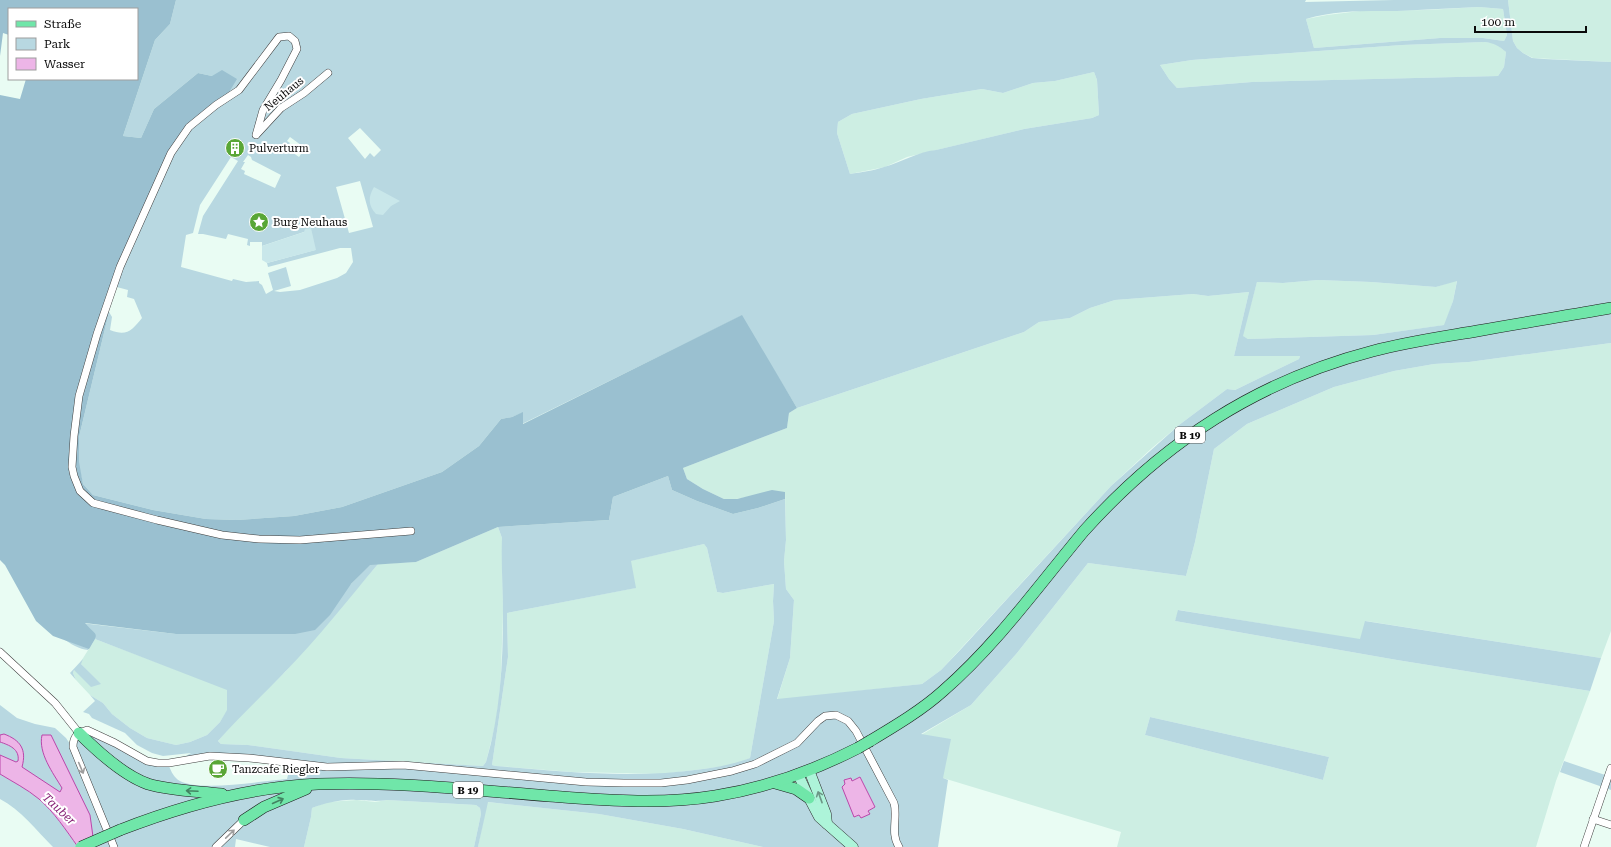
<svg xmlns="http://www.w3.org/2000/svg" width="1611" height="847" font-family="'Roboto Serif',serif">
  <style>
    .farmland { fill: #cdeee3; fill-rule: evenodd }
    .green { fill: #b8d8e1; fill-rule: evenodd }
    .forest { fill: #9ac0d0 }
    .pitch { fill: #c9e7ea }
    .water { fill: #edb5e7; stroke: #ba46aa }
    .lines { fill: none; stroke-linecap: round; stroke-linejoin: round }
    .street-casing { stroke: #3d3d3d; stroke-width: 8 }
    .secondary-casing { stroke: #2c2c2c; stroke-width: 11 }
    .primary-casing { stroke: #1b1b1b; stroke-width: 12 }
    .street { stroke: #fff; stroke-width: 7 }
    .secondary { stroke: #adf4d9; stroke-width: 10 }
    .primary { stroke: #70e6a9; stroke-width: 11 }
    .primary-bridge-casing { stroke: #1b1b1b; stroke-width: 12; stroke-linecap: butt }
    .primary-bridge { stroke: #70e6a9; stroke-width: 11 }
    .oneway { stroke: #9d9d9d }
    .oneway2 { stroke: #428361 }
    .oneway3 { stroke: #6c9686 }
    .labels { text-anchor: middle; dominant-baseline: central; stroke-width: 4; stroke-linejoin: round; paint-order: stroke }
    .shield { fill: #fff; stroke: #545454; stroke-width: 1 }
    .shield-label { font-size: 10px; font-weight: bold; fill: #0a0a0a }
    .street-label { font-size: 11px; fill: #0a0a0a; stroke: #fff }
    .poi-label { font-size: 11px; fill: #0a0a0a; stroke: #fff; text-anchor: start }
    .water-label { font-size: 12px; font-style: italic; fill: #892578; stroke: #fff }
  </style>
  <rect width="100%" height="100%" fill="#e9fcf3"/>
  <g class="farmland">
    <polygon points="1508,0 1611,0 1611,62 1533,58 1523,53 1517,48 1513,41"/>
    <polygon points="1479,7 1503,9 1507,35 1504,41 1483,38 1440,38 1314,48 1306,19 1327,15 1360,11 1426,10"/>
    <polygon points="1485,42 1493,43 1500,47 1506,52 1504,67 1498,76 1252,82 1177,88 1169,79 1160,65 1192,60 1402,45"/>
    <polygon points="1094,72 1097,80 1099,115 1092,118 1024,129 907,157 885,167 850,174 837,133 838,122 852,114 921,99 982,89 1003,93 1033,83 1055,81"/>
    <polygon points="1318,280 1371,282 1436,287 1457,280 1453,301 1445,325 1373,335 1248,339 1242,336 1257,282 1283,283"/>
    <polygon points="1249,292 1234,356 1300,356 1299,359 1235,390 1227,389 1179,425 1152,448 1111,486 941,670 922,684 777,700 790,658 794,600 786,589 784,561 786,540 785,492 752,496 736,499 724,499 703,489 687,479 683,468 787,428 789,413 797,408 1024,332 1039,322 1070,318 1090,308 1115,300 1193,294 1208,296"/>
    <path d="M1611,343V631L1601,658L1366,621L1361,640L1179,610L1175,621L1397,660L1590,691L1556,781L1536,847H1117L1121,832L943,778L921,735L971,705L1017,653L1088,563L1186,576L1195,542L1214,449L1247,424L1334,387L1394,371L1434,364L1469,362ZM1150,717L1329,757L1323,780L1145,735Z"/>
    <polygon points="498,527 502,538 503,613 501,673 499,701 495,726 486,762 483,766 341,758 248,745 221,744 218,741 234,722 285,672 378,564 416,562"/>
    <polygon points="704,544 707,548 717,592 723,593 774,584 773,601 774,621 750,758 736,764 719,767 662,774 572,772 496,766 492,765 508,657 507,613 635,588 630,561"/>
    <polygon points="95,639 227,689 227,711 220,722 207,735 190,742 176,745 147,738 130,728 112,714 103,703 90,695 76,680 73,673 74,670 100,684 80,663"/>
    <polygon points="357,800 375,802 387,800 476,805 480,808 481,814 474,847 304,847 311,817 312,808 327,802"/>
    <polygon points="487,802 599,814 683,829 763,847 478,847"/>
  </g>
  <g class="green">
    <path d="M176,0H1306L1305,2L1394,0H1508L1513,41L1517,48L1523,53L1532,58L1544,59L1611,62V343L1469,362L1434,364L1394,371L1334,387L1247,424L1214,449L1195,542L1186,576L1088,563L1017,653L971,705L921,734L951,739L943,778L948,780L938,847H763L683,829L599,814L488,802L478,847H474L481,814L480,808L476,805L387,800C373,802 369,800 356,800C341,799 326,803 312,808L311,817L304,847H270L236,839L235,847H96L22,767L0,755V705L17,718L35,724L55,728L66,738L72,747L73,741L87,730L136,756L169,766C171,771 174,778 180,781C201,792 261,781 287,779L289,771V764L210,756L176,762L191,753L163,756L152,753L137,745L125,733L92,718L89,714L83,712L95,701L90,695L103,703L112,714L130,728L147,738L176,745L190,742L207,735L220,722L227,710V690L95,639L96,637L88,650C72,649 50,628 38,618L176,634L192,633L351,584L370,564H378C347,601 318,638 284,673C262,696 239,717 218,741L221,744L248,745L341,758L483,766L486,762C500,714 503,664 503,614C503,589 501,564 502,538L498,527L609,520L613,497L668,476L672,490L697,501L733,514L758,508L785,499L786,540L784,561L786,589L794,600L790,658L777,699L922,684L941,670L962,648L1111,486L1179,425L1227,389L1235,390L1299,359L1300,356H1234L1249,292L1208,296L1193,294L1115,300L1090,308L1070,318L1039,322L1024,332L797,408L741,316L522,424V413L512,417L501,419L479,446L442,472L342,507L294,516L237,520L206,519L153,510L93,495L83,484L78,462L79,437L109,312L112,317L110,330C127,337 132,330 142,318L134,299L127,297L128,290L113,286L120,267L212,76L198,73L154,109L141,138L123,136L155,40L170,24ZM1479,7L1503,9L1507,35L1504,41L1483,38H1440L1314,48L1306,19C1336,10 1366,11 1397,11C1424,10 1452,8 1479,7ZM1485,42C1494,43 1499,46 1506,52L1504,67L1498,76L1252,82L1177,88L1169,79L1160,65L1192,60L1402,45ZM1094,72L1097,80L1099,115L1092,118L1024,129L936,150C917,152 902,162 884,167C873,171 861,172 850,174L837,133L838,122L852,114L921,99L982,89L1003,93L1033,83L1055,81ZM360,128L381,150L374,157L370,153L365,159L348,138ZM290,137L305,148L299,157L286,148L290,143L287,141ZM248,155L251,157L252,160L281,175L275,188L244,174L245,171L241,169L245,162H243ZM231,157L238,161L203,216L198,234H203L226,239L228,234L248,239L247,245L250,246V242H262V246L304,232L315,250L267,263L268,267L340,248H351L353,262L346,273L337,278L300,290L280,292L274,291L291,286L286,267L268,273L273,290L266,294L262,285L259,283V281L246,282L233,279L232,281L181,267L186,235L193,233L200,205ZM360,181L373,227L349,233L336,187ZM1318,280L1371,282L1436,287L1457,281L1453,301L1444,325L1373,335L1248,339L1243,336L1257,282L1283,283ZM704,544L707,548L717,592L723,593L774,584L773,601L774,621L750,758C734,764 719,767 703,769C634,779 564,772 496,766L492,765L508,657L507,613L636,588L631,561ZM809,770L819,817L796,789L776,782ZM860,777L875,807L868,811L869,813L861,818L860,815L855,817L842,787L846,784L844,780L850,778L852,781Z"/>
    <polygon points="1178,610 1360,639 1365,621 1601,658 1590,691 1397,660 1175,621"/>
    <polygon points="83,659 81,664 101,684 91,687 74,670 73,673 76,680 70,673"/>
    <polygon points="1150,717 1329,757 1323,780 1145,735"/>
    <polygon points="1564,761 1611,777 1611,790 1560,772"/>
    <path d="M0,774C13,782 27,789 39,799C54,812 66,830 78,847H53C36,830 21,810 0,799Z"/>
  </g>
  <path class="forest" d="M0,0H176L170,24L155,40L123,136L141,138L154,109L198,73L212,76L222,70L237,79L225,99L189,127L171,153L105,309L109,312L79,437V462L83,484L93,495L153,510L206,519L237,520L294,516L342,507L442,472L479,446L501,419L512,417L523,412V424L742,315L797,408L789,413L787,428L683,468L687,479L703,489L724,499H737L772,490L785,492V499L758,508L733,514L697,501L672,490L668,476L613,497L609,520L498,527L416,562L370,565L351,584L330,615L315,630L295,634H176L85,623C97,637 100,631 89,649L53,636L36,621L5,565L0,560V95L20,99L26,79H137V9H9V35L3,33L0,56Z"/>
  <g class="pitch">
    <path d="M374,187L400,201L391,206L383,215L376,214C368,205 368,197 374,187Z"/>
    <polygon points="311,228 316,250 267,263 262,260 262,246 304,232 305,229"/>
  </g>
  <g class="water">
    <path d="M4,734C20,740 27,749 22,767L60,792L62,788C53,773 38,753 42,735H51L90,815L94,844L96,847H78C66,830 54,812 39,799C27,789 13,782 0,774V755L16,762L18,761C20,749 9,745 0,742V735Z"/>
    <polygon points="860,777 875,807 868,811 870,814 861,818 859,815 854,817 842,787 845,784 844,780 851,778 852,781"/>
  </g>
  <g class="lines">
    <g class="street-casing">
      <g id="street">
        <polyline points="257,134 281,108 304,93 328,73"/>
        <polyline points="256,135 263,110 281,80 297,49 295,41 289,36 279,37 239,90 216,105 189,127 171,153 120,267 97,334 79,396 74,436 72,467 74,476 80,491 93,503 157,520 222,535 259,539 300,540 411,531"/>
        <polyline points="0,652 55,703 79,733"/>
        <polyline points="1593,819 1611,825"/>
        <path d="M114,847L73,747C73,737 77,733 87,730L115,743L147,761L158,763H169L210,756L249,758L327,767L403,765L586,782L624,783H661L687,780L732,771L755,764L797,743L818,721L825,716L836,715L848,721L856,731L894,803C898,817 890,834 899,847"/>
        <polyline points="216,847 244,820"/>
        <polyline points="1584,847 1611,768"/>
      </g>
    </g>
    <g class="secondary-casing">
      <g id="secondary">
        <polyline points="809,770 826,814 827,824"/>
        <polyline points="798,774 809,798 819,817 853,847"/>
      </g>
    </g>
    <g class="primary-casing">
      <g id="primary">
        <path d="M79,733C96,750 125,776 148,784C172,791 197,791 222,794"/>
        <path d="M870,741C895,726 922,710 943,691C997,644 1039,585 1084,531C1164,442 1257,381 1373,351C1407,342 1442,337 1477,331C1521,323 1566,316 1611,308"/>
        <polyline points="775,783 796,789 809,798"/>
        <polyline points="244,820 264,807 306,789"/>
        <path d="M120,830C184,805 249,787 318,784C395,781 472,790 549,796C604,800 660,805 715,796C765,788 813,771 858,748"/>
      </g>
    </g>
    <use href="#street" class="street"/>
    <use href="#secondary" class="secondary"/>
    <use href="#primary" class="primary"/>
    <g class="primary-bridge-casing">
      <g id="primary-bridge">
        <polyline points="858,748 870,741"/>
        <polyline points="81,847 120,830"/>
      </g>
    </g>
    <use href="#primary-bridge" class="primary-bridge"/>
  </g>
  <defs><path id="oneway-shaft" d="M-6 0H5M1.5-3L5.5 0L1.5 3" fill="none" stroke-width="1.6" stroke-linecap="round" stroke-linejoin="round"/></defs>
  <g class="oneway">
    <use href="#oneway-shaft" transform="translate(81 768) rotate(67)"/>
    <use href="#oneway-shaft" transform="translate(230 834) rotate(-44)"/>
  </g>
  <g class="oneway2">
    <use href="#oneway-shaft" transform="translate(192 791) rotate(-177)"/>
    <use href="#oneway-shaft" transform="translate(278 801) rotate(-24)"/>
  </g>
  <use class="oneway3" href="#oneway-shaft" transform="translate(820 797) rotate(-110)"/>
  <defs>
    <g id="building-disc" transform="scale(1)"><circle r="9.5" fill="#59a636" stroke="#fff"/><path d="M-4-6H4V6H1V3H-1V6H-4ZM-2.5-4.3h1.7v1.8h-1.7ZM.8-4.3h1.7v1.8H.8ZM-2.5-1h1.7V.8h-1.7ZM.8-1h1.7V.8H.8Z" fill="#fff"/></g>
    <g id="sight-disc" transform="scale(1)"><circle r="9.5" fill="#59a636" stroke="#fff"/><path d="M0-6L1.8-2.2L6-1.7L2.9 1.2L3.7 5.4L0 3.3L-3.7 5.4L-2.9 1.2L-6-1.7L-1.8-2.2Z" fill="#fff"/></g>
    <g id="cafe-disc" transform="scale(1)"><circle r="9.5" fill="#59a636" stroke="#fff"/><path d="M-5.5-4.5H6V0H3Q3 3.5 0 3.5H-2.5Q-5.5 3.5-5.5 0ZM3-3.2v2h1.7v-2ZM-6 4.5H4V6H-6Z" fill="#fff"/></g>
  </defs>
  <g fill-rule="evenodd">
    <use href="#building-disc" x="235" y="148"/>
    <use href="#sight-disc" x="259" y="222"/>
    <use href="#cafe-disc" x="218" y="769"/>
  </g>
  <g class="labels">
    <g class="shield">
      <rect x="1175" y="427" width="30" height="16" rx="3"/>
      <rect x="453" y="782" width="30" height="16" rx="3"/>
    </g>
    <g class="shield-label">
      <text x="1190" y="435">B 19</text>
      <text x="468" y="790">B 19</text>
    </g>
    <g class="street-label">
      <text transform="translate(284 94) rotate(-39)">Neuhaus</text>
    </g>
    <g class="poi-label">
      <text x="249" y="148">Pulverturm</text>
      <text x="273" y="222">Burg Neuhaus</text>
      <text x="232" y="769">Tanzcafe Riegler</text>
    </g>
    <g class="water-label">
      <text transform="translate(59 809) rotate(43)">Tauber</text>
    </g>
  </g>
  <rect x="8" y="8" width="130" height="72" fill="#ffffff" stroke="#9d9d9d"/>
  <rect x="16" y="21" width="20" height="6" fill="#70e6a9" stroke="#9d9d9d"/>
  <text x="44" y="28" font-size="12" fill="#0a0a0a">Straße</text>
  <rect x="16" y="38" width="20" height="12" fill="#b8d8e1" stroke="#9d9d9d"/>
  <text x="44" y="48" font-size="12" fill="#0a0a0a">Park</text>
  <rect x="16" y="58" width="20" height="12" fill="#edb5e7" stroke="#9d9d9d"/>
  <text x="44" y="68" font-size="12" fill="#0a0a0a">Wasser</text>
  <path d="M1475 26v6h111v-6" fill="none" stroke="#0a0a0a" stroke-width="2"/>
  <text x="1481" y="26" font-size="12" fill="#0a0a0a" stroke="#ffffff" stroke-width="3" paint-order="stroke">100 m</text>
</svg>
